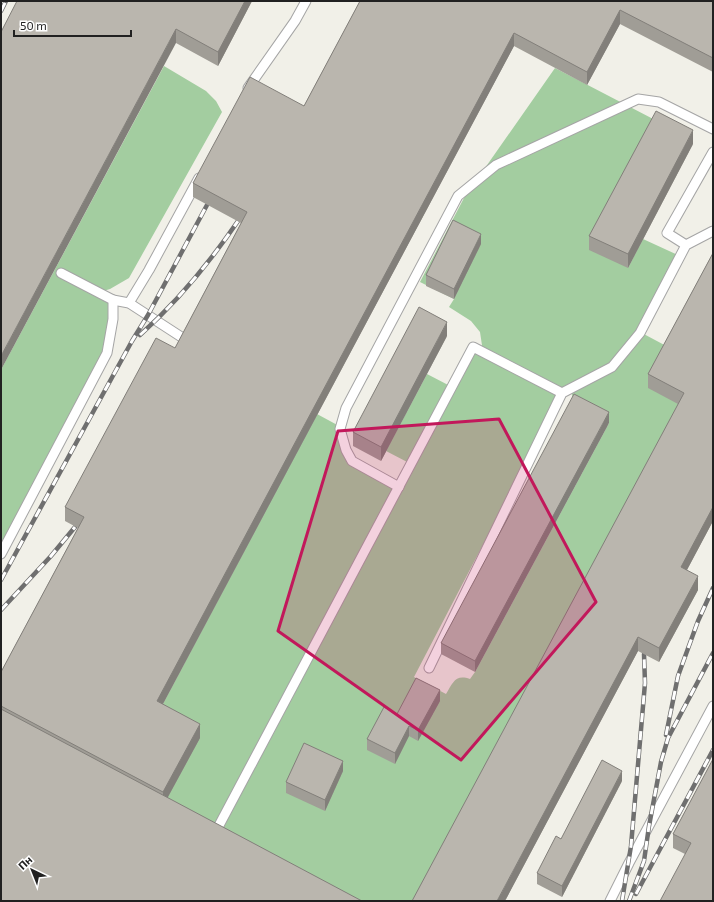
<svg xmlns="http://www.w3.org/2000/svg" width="714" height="902" font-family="'Exo 2',sans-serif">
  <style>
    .forest { fill: #a3cda0; fill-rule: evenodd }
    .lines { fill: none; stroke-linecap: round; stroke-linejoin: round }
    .service-casing { stroke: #a5a5a5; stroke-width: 11 }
    .service { stroke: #fff; stroke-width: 9 }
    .rail-casing { stroke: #6f6f6f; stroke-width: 4.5 }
    .rail { stroke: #fff; stroke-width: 3; stroke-dasharray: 9; stroke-linecap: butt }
    .wall { fill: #a09d96 }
    .shaded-wall { fill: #827f7a }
    .building { fill: #bab6ae; stroke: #827f7a }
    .marked { fill: #c2185b; fill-opacity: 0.2; stroke: #c2185b; stroke-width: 3; stroke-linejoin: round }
  </style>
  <rect width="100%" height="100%" fill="#f1f0e8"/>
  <g class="forest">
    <polygon points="164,66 206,91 216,101 222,112 129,278 110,289 100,292 113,300 107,353 1,554 1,370"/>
    <path d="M555,68L657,121L628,268L643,239L680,256L640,332L670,348L684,407L419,901H342L163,806L157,715L317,414L341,427L352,462L399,487L411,464L386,451L427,374L452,387L473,347L483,352L480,332L471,321L449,307L454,299L420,282L464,198ZM571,389L574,405L609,423L475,672L470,679C455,674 453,683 446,694L414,677L562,393Z"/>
  </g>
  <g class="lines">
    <g class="service-casing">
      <g id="service">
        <polyline points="248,88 295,21 306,1"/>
        <polyline points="686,245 667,233 713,152"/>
        <polyline points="113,300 129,303 186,340"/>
        <polyline points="129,303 149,270 199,178"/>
        <polyline points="399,487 352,461 346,450 340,429 346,408 458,196 496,165 638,99 659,102 713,129"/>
        <polyline points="1,554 107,353 113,319 113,300 61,273"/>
        <polyline points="429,668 562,393 612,367 640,333 686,245 713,231"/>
        <polyline points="215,833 473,347 562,393"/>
        <polyline points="610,901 629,863 713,706"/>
      </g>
    </g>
    <use href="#service" class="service"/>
    <g class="rail-casing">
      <g id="rail">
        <polyline points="1,11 6,1"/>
        <path d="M140,335C177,302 210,262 238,221"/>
        <polyline points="1,580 132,341 148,315 207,205"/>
        <polyline points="1,610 51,556 75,527"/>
        <polyline points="666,735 678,676 698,621 713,588"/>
        <polyline points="636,894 713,750"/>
        <polyline points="622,901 631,846 645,683 644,654"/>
        <polyline points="629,901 644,861 649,826 661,762 668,738 713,653"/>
      </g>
    </g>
    <use href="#rail" class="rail"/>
  </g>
  <g class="wall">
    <polygon points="17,1 252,1 218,66 176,43"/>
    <polygon points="360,1 713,1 713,72 620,24 587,85 514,46 163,704 200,738 168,797 1,901 1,672 78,528 65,521 65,507 175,348 241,223 193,197 193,183 304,106"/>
    <polygon points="693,144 628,268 589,250 589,236"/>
    <polygon points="481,244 454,299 426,286 426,275"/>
    <polygon points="713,253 713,521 687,570 698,590 659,662 638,651 505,901 678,404 648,388 648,374"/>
    <polygon points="447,336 381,461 353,446 353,432"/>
    <polygon points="609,423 475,672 441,654 441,643"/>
    <polygon points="440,701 418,741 409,736 395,764 367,750 367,739 397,714"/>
    <polygon points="713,759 713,901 685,854 673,848 673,834"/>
    <polygon points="343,771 325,811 286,793 286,782"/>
    <polygon points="622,781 562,897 537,884 537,873 561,839"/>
  </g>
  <g class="shaded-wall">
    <polygon points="245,1 252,1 218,66 218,52"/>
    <polygon points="620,10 620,24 587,85 587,72"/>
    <polygon points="176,29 176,43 1,370 1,356"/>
    <polygon points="514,33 514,46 157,715 157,701"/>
    <polygon points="693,130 693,144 628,268 628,254"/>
    <polygon points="481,234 481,244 454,299 454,289"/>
    <polygon points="447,322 447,336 381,461 381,447"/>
    <polygon points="609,412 609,423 475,672 475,661"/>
    <polygon points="713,507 713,521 681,581 681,567"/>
    <polygon points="698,576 698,590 659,662 659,648"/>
    <polygon points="638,637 638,651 505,901 497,901"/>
    <polygon points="440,690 440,701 418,741 418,730"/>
    <polygon points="200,724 200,738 163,806 163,792"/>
    <polygon points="409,726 409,736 395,764 395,753"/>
    <polygon points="343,761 343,771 325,811 325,800"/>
    <polygon points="622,771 622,781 562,897 562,886"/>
  </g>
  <g class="building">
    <polygon points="17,1 245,1 218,52 176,29 1,356 1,32"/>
    <polygon points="360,1 713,1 713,58 620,10 587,72 514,33 157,701 200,724 163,792 1,706 1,672 84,517 65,507 156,338 175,348 247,212 193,183 250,77 304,106"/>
    <polygon points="656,111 693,130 628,254 589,236"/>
    <polygon points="453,220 481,234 454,289 426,275"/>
    <polygon points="713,253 713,507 681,567 698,576 659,648 638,637 497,901 412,901 684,393 648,374"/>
    <polygon points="419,307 447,322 381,447 353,432"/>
    <polygon points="574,394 609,412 475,661 441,643"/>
    <polygon points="416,678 440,690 418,730 409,726 395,753 367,739 384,707 397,714"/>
    <polygon points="1,709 362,901 1,901"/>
    <polygon points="304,743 343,761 325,800 286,782"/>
    <polygon points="713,759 713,901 660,901 691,843 673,834"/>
    <polygon points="602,760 622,771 562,886 537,873 556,836 561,839"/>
  </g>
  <path class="marked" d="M499,419L596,602L461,760L278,631L338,431Z"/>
  <rect width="714" height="902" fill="none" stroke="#212121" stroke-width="4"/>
  <g transform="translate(32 870) rotate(317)" stroke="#ffffff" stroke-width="3" paint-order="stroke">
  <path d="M0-3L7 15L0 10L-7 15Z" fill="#212121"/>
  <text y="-6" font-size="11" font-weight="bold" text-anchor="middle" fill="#212121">Пн</text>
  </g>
  <path d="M14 30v6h117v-6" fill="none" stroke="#212121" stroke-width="2"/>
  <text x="20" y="30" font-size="12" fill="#212121" stroke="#ffffff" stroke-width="3" paint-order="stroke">50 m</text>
</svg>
